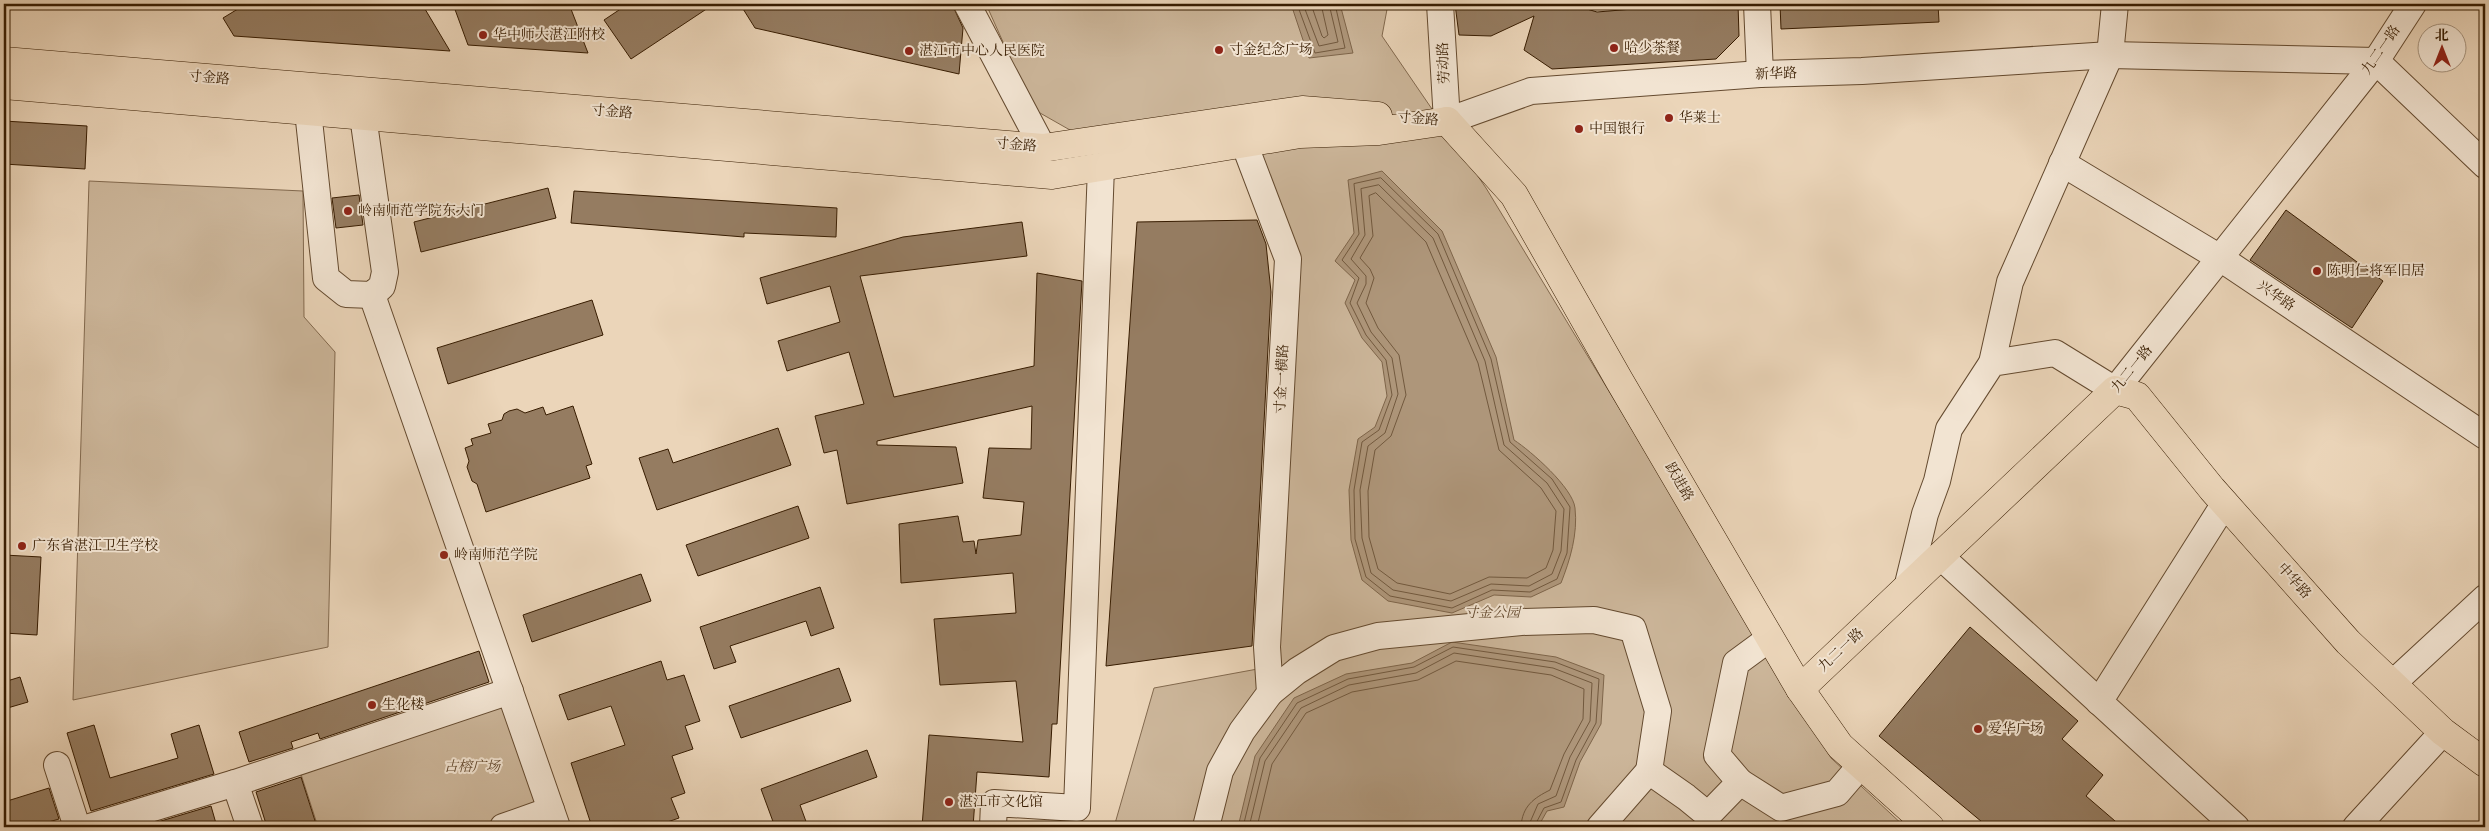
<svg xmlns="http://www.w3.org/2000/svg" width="2489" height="831" font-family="'Old Standard TT','Noto Serif SC',serif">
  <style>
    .green { fill: #ccb69a; stroke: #82694e }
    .water { fill: #ae967a; stroke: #7e654a }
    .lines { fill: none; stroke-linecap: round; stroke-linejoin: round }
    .shore { stroke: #72593e; stroke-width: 1 }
    .building { fill: #957c61; stroke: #371c01 }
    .minor-casing { stroke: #644a2f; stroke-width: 28 }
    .major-casing { stroke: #371c01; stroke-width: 29 }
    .minor { stroke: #f2e4d2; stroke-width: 26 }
    .major { stroke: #ebd5b9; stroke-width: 28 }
    .poi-dot { fill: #8f2418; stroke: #f2e4d2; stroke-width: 2 }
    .labels { text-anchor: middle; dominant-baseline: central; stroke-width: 4; stroke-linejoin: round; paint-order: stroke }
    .poi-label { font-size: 14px; fill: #371c01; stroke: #f2e4d2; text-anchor: start }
    .street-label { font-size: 14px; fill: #371c01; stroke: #f2e4d2 }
    .park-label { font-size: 14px; font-style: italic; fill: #644a2f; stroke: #f2e4d2 }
  </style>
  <rect width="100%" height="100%" fill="#ebd5b9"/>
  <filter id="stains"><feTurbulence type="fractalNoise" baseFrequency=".004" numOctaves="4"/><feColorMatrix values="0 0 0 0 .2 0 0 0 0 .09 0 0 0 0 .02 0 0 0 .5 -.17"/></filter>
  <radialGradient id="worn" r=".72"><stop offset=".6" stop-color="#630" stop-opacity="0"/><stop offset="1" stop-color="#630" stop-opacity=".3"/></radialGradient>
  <g class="green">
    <polygon points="986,4 1388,4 1382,36 1486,188 1831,758 1905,827 1114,827 1154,688 1274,666 1294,261 1224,109 1077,134 1033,109"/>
    <polygon points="89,181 303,191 304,317 335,352 328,647 73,700"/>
    <polygon points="510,691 551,810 503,827 318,827 297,762"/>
  </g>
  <g class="water">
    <polygon points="1291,4 1340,4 1353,53 1309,58"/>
    <path d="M1382,171L1442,231L1496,357L1514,440C1531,451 1573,488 1575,508C1578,534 1570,560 1561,583L1531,597L1494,595L1452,613L1388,601L1362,580L1351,540L1349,490L1358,439L1375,427L1387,396L1382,362L1362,338L1345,303L1355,280L1335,261L1354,233L1348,180Z"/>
    <polygon points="1452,642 1556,657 1604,675 1601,724 1580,762 1564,807 1547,811 1538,827 1238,827 1255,756 1294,698 1346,674 1412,663"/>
  </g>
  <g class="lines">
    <g class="shore">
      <polyline points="1297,4 1315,53 1345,48 1335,4"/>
      <polyline points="1303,4 1319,46 1338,42 1329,4"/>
      <polyline points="1311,4 1322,36 1324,38 1328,35 1321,4"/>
      <polygon points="1381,178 1438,234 1491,359 1510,442 1552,479 1570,507 1567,553 1557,579 1530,592 1492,590 1452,608 1390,596 1366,577 1355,539 1354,490 1362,442 1379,430 1392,395 1386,360 1366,335 1350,303 1359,278 1342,260 1359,234 1354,184"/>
      <polygon points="1379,185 1433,238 1485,361 1504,445 1547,483 1564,509 1561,551 1552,574 1529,586 1491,584 1451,601 1393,590 1371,573 1362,538 1360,490 1368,446 1385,433 1398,394 1392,358 1371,332 1357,303 1366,284 1366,276 1351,259 1365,235 1361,189"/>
      <polygon points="1376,193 1426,242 1478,363 1499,450 1541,488 1556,511 1553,550 1546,568 1527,578 1489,577 1450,594 1397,583 1378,569 1369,537 1368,491 1375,450 1391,436 1406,395 1399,355 1378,328 1366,303 1374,278 1370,269 1360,258 1373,236 1369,196"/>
      <polyline points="1243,827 1260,758 1297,703 1348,679 1414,667 1453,647 1555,662 1599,679 1596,723 1576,760 1561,802 1544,808 1534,827"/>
      <polyline points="1249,827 1265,761 1301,708 1349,685 1416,673 1454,653 1553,668 1592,683 1590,721 1570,757 1556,796 1538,804 1528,827"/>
      <path d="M1257,827L1272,764L1306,713L1352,692L1418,680L1456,661L1551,675L1584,689L1583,719L1564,754L1550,790C1534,798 1522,806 1521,827"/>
    </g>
  </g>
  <g class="building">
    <polygon points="246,4 422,4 450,51 234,36 223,18"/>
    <polygon points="453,4 569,4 588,53 468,45"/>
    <polygon points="628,4 714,4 631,59 604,20"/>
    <polygon points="740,4 952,4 963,28 959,74 755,28"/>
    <polygon points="1455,4 1570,4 1597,12 1693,4 1738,4 1739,36 1716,59 1552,69 1524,50 1534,16 1491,36 1459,35"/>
    <polygon points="1780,4 1938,4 1939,22 1781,29"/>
    <polygon points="4,121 87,126 85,169 4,164"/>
    <polygon points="548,188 556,218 421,252 414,222"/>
    <polygon points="574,191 837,208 836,237 744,233 744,237 571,223"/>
    <polygon points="359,195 363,225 336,228 332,198"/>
    <polygon points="2286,210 2383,281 2352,328 2250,260"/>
    <polygon points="1257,220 1266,244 1271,292 1252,646 1106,666 1137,222"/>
    <polygon points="1022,222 1027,256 860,276 894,397 1034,366 1037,273 1082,281 1057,724 1052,724 1049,777 977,772 973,827 922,827 929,735 1023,742 1016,681 940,685 934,619 1016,613 1013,573 901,583 899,524 958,516 963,542 974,541 976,554 978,540 1021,535 1024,502 983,498 989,448 1031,449 1032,406 877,441 877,445 956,447 963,483 847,504 837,450 824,453 815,416 864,404 849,352 787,371 778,341 840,322 830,286 767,304 760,278 903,237"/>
    <polygon points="592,300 603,335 448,384 437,348"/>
    <polygon points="573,406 592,464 586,466 590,478 486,512 477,484 472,481 467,467 469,461 465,448 473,445 471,439 491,433 488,424 502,420 504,414 509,411 517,409 525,413 543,407 546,415"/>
    <polygon points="778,428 791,465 657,510 639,458 668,449 673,463"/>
    <polygon points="798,506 809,538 698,576 686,545"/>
    <polygon points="4,555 41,557 37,635 4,633"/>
    <polygon points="641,574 651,601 532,642 523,615"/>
    <polygon points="820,587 834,628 811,636 806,621 730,646 736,662 714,669 700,627"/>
    <polygon points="1970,627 2078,721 2062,739 2103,775 2086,796 2122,827 1988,827 1879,736"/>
    <polygon points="479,651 489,682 320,739 318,733 291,742 293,748 249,762 239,732"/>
    <polygon points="661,661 667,680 684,675 700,721 685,726 693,749 672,756 685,793 671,798 679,818 653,827 592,827 571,763 625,745 611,706 568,720 559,695"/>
    <polygon points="839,668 851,701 741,738 729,706"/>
    <polygon points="20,677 28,702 4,709 4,682"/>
    <polygon points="94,725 110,778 178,758 171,734 199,725 214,774 91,811 67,733"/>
    <polygon points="867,750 877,777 800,805 808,827 775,827 761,789"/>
    <polygon points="301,777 317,827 267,827 256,792"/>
    <polygon points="49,788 59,819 31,827 4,827 4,802"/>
    <polygon points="211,806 217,827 141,827"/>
  </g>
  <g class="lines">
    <g class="minor-casing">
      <g id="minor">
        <polyline points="967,4 1043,148"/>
        <polyline points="1440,4 1447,121 1531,91 1760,74 1862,71 2110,55 2376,61 2485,165"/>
        <polyline points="1757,4 1760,74"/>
        <polyline points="308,111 326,278 346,294 372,295 382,286 385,272 363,116"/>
        <polyline points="2062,163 2220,258 2485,436"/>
        <polyline points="372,295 557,827"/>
        <polyline points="1992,363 2010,282 2110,55 2115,4"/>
        <polyline points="1940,556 2236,827"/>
        <polyline points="1907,588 1925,514 1937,481 1949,429 1992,363 2055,353 2115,390 2376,61 2413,4"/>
        <polyline points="2392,684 2485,598"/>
        <polyline points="1270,693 1297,671 1334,648 1378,636 1521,622 1594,620 1633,629 1658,711 1649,771"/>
        <polyline points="2099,702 2225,503"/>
        <polyline points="57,765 77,827"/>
        <polyline points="1740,782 1781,808 1837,793 1861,765"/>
        <polyline points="235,783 250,827"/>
        <polyline points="90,827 235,783 510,691"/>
        <polyline points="503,827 551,810"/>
        <polyline points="993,827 994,803 1077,808 1101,167"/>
        <polyline points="1206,827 1220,771 1242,731 1270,693 1267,647 1288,259 1236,122"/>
        <polyline points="1600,827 1649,771 1686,797 1708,815 1740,782 1717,755 1736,663 1770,638"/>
        <polyline points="2356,827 2443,732"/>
      </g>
    </g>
    <g class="major-casing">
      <g id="major">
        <polyline points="4,61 1043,148 1302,110 1378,116"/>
        <polyline points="4,85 1052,175 1300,134 1379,131 1447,121"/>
        <polyline points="1447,121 1514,195 1619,380 1800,689 1840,746 1930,827"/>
        <polyline points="1800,689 2115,390 2137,396 2212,489 2348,642 2443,732 2485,763"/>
      </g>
    </g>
    <use href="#minor" class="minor"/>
    <use href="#major" class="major"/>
  </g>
  <g class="poi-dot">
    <circle cx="483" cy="35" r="5"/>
    <circle cx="1614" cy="48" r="5"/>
    <circle cx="1219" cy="50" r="5"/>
    <circle cx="909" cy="51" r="5"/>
    <circle cx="1669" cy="118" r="5"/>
    <circle cx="1579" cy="129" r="5"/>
    <circle cx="348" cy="211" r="5"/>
    <circle cx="2317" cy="271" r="5"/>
    <circle cx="22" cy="546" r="5"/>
    <circle cx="444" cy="555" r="5"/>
    <circle cx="372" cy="705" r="5"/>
    <circle cx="1978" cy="729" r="5"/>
    <circle cx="949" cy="802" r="5"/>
  </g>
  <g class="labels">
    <g class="poi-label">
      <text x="493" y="35">华中师大湛江附校</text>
      <text x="1624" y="48">哈少茶餐</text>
      <text x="1229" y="50">寸金纪念广场</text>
      <text x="919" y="51">湛江市中心人民医院</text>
      <text x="1679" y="118">华莱士</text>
      <text x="1589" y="129">中国银行</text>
      <text x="358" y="211">岭南师范学院东大门</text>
      <text x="2327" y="271">陈明仁将军旧居</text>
      <text x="32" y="546">广东省湛江卫生学校</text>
      <text x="454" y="555">岭南师范学院</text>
      <text x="382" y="705">生化楼</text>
      <text x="1988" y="729">爱华广场</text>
      <text x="959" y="802">湛江市文化馆</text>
    </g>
    <g class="street-label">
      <text transform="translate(2381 50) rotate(-55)">九二一路</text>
      <text transform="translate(1444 63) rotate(-93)">劳动路</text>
      <text transform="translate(1776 74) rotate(-2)">新华路</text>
      <text transform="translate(209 78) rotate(5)">寸金路</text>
      <text transform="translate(612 112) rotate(5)">寸金路</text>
      <text transform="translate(1418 119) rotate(5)">寸金路</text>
      <text transform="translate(1016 145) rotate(5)">寸金路</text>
      <text transform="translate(2276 296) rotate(34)">兴华路</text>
      <text transform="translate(2132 369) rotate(-51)">九二一路</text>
      <text transform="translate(1282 379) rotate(-87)">寸金一横路</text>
      <text transform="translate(1679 482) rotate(60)">跃进路</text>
      <text transform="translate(2294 581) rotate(48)">中华路</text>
      <text transform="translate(1841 650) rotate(-43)">九二一路</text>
    </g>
    <g class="park-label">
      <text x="1492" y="613">寸金公园</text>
      <text x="472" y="767">古榕广场</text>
    </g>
  </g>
  <rect width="2489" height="831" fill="none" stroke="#ebd5b9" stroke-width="20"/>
  <rect x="5" y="5" width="2479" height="821" fill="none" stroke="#371c01" stroke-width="2.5"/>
  <rect x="10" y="10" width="2469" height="811" fill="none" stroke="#371c01"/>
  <g transform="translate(2442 48)"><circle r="24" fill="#f2e4d2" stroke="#a7947e"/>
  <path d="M0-4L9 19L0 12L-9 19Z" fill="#8f2418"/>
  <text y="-8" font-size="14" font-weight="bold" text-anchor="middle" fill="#371c01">北</text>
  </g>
  <rect width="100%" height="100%" filter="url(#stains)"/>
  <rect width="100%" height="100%" fill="url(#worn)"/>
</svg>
